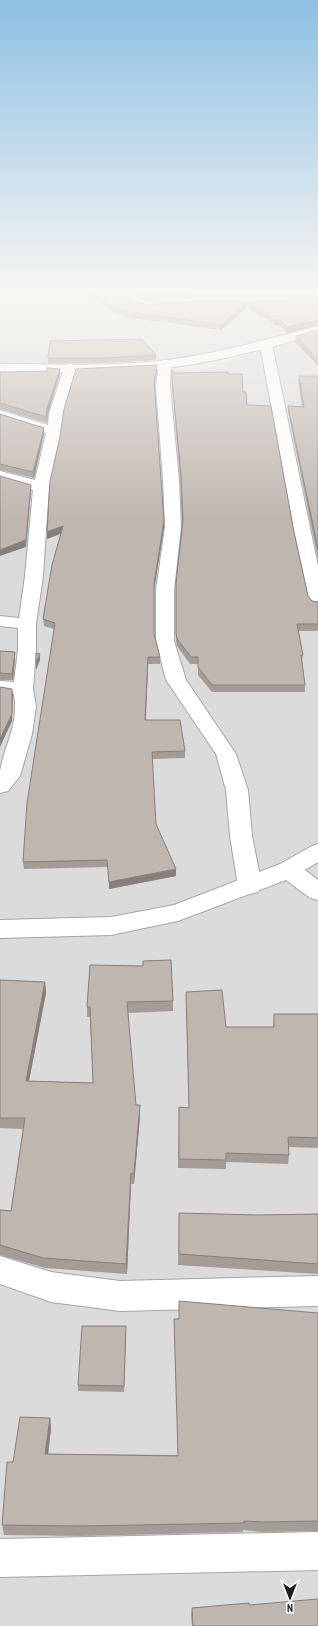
<svg xmlns="http://www.w3.org/2000/svg" width="318" height="1626" font-family="'PT Sans Narrow',sans-serif">
  <style>
    .residential { fill: #dcdbdb }
    .lines { fill: none; stroke-linecap: round; stroke-linejoin: round }
    .minor-casing { stroke: #a5a5a5; stroke-width: 2 }
    .tertiary-casing { stroke: #a5a5a5; stroke-width: 2 }
    .minor { fill: #fff; fill-rule: evenodd }
    .tertiary { fill: #fff; fill-rule: evenodd }
    .wall { fill: #a49d97 }
    .shaded-wall { fill: #867f7b }
    .building { fill: #bfb6b0; stroke: #867f7b }
  </style>
  <rect width="100%" height="100%" fill="#efebe4"/>
  <g class="residential">
    <polygon points="0,293 318,293 318,328 198,359 155,363 0,365"/>
    <polygon points="318,332 318,1626 0,1626 0,372 167,370 208,368 293,339"/>
  </g>
  <g class="lines">
    <g class="minor-casing">
      <g id="minor">
        <path d="M122,293H133L147,302L169,303L171,305L169,307C153,312 130,309 122,293Z"/>
        <polygon points="266,340 270,341 272,344 318,566 318,608 312,607 309,603 295,538 260,344 262,341"/>
        <polygon points="165,360 169,361 171,364 170,386 179,480 181,527 174,590 174,641 186,680 236,754 248,790 252,836 262,886 258,892 250,894 242,892 238,886 230,836 226,790 216,754 166,680 156,641 156,590 165,527 163,480 156,386 159,364 161,361"/>
        <path d="M70,364L75,365L76,368L63,414L59,443L49,487L43,576L36,624V650L33,689L36,706L32,734L20,776L8,791L0,793C0,786 0,778 0,771C5,743 19,725 14,694L0,693V681L14,682L18,650V628L0,626V616L19,618L25,576L33,490L0,480V471L35,480L46,433L0,418V410L48,425L49,414L64,368L65,365Z"/>
        <polygon points="0,1256 51,1272 120,1281 318,1276 318,1306 120,1311 51,1302 0,1284"/>
        <polygon points="318,1532 318,1570 0,1577 0,1539"/>
      </g>
    </g>
    <g class="tertiary-casing">
      <g id="tertiary">
        <path d="M318,326V334C268,348 218,362 167,368C112,375 55,372 0,372V364C55,364 112,367 167,360C218,354 268,339 318,326Z"/>
        <polygon points="318,844 318,862 305,870 318,880 318,900 310,898 286,880 178,921 111,935 0,938 0,920 111,917 174,905 280,864 310,847"/>
      </g>
    </g>
    <use href="#minor" class="minor"/>
    <use href="#tertiary" class="tertiary"/>
  </g>
  <g class="wall">
    <polygon points="81,293 124,293 133,301 147,305 247,307 221,330 124,317"/>
    <polygon points="134,293 318,293 318,296 267,298 198,298 148,300 143,300"/>
    <polygon points="318,299 318,325 287,333 279,325 274,325 262,316 258,316 248,307 248,302"/>
    <polygon points="318,330 318,366 295,342 296,336"/>
    <polygon points="156,355 156,360 104,363 48,363 48,358"/>
    <polygon points="60,369 60,374 48,414 47,423 0,409 0,372 12,372 47,371"/>
    <polygon points="172,370 175,373 228,374 243,392 247,405 294,532 308,596 312,601 318,602 318,631 298,631 303,655 302,662 305,685 305,692 212,692 198,675 198,664 190,664 177,646 176,641 176,583 182,523 180,480 172,386"/>
    <polygon points="157,371 155,384 164,527 154,590 154,634 160,657 160,664 148,664 146,720 185,751 185,758 152,759 156,824 176,876 109,889 108,867 24,869 23,862 54,629 44,626 43,619 61,533 47,539"/>
    <polygon points="299,376 318,376 318,559 288,412 288,406 302,407 298,381"/>
    <polygon points="0,414 44,428 44,434 34,478 0,470"/>
    <polygon points="0,651 15,659 13,680 0,680"/>
    <polygon points="90,965 173,1001 173,1011 128,1013 136,1105 140,1105 140,1116 134,1184 131,1184 127,1274 45,1268 0,1255 0,1210 11,1211 23,1129 0,1128 0,980 45,982 46,993 29,1081 93,1083 90,1017 87,1017 87,1007"/>
    <polygon points="186,992 226,1027 273,1027 274,1014 318,1014 318,1148 288,1147 289,1155 288,1164 226,1162 226,1169 178,1168 179,1107 189,1108"/>
    <polygon points="179,1213 259,1215 318,1214 318,1274 178,1265"/>
    <polygon points="318,1313 318,1531 262,1532 243,1530 243,1532 82,1536 4,1535 2,1525 13,1462 50,1418 51,1428 48,1454 178,1455 174,1319"/>
    <polygon points="126,1332 124,1392 78,1391 78,1385"/>
    <polygon points="249,1605 318,1626 192,1626 191,1616 192,1608"/>
  </g>
  <g class="shaded-wall">
    <polygon points="247,302 247,307 221,330 221,325"/>
    <polygon points="263,310 262,316 258,316 259,311"/>
    <polygon points="279,319 279,325 274,325 274,320"/>
    <polygon points="318,320 318,325 287,333 287,327"/>
    <polygon points="157,365 157,371 154,386 154,381"/>
    <polygon points="60,369 60,374 48,414 47,423 46,417 47,408"/>
    <polygon points="44,428 44,434 34,478 33,472"/>
    <polygon points="31,485 31,491 26,547 0,556 0,550"/>
    <polygon points="164,521 164,527 154,590 154,584"/>
    <polygon points="63,526 63,533 47,539 47,532"/>
    <polygon points="15,652 15,659 13,680 12,674"/>
    <polygon points="40,654 40,660 36,670 36,663"/>
    <polygon points="148,657 148,664 145,727 145,720"/>
    <polygon points="12,689 13,695 12,721 0,747 0,739"/>
    <polygon points="176,869 176,876 109,889 109,882"/>
    <polygon points="45,982 46,993 27,1091 26,1081"/>
    <polygon points="140,1105 140,1116 134,1184 134,1173"/>
    <polygon points="131,1173 131,1184 127,1274 126,1264"/>
    <polygon points="126,1326 126,1332 124,1392 124,1386"/>
    <polygon points="50,1418 51,1428 47,1464 45,1454"/>
  </g>
  <g class="building">
    <polygon points="90,293 124,293 133,301 147,305 198,301 247,302 221,325 124,311"/>
    <polygon points="141,293 190,293 148,295 143,294"/>
    <polygon points="318,299 318,320 287,327 279,319 274,320 263,310 259,311 248,302"/>
    <polygon points="318,330 318,360 296,336"/>
    <polygon points="142,339 156,355 104,358 48,358 50,341"/>
    <polygon points="157,365 154,381 164,521 154,584 154,634 160,657 148,657 145,720 180,720 185,751 152,752 156,824 176,869 109,882 107,860 23,862 27,803 55,623 43,619 52,565 63,526 47,532 50,481 60,437 64,409 76,369"/>
    <polygon points="47,368 60,369 47,408 46,417 0,403 0,372 12,372 47,371"/>
    <polygon points="172,370 175,373 228,372 228,374 242,374 243,392 246,392 247,405 271,406 294,532 308,596 312,601 318,602 318,624 297,624 303,655 301,655 305,685 212,685 198,667 198,657 191,657 177,639 176,634 176,583 183,520 181,474 172,380"/>
    <polygon points="299,376 318,376 318,549 288,406 304,407"/>
    <polygon points="0,414 44,428 33,472 0,464"/>
    <polygon points="0,476 31,485 26,540 0,550"/>
    <polygon points="0,651 15,652 12,674 0,673"/>
    <polygon points="36,653 40,654 36,663"/>
    <polygon points="0,687 12,689 12,714 0,739"/>
    <polygon points="171,960 173,1001 127,1002 136,1105 140,1105 134,1173 131,1173 126,1264 43,1258 0,1245 0,1210 11,1211 25,1118 0,1118 0,980 45,982 26,1081 93,1083 90,1007 87,1007 90,965 143,966 143,961"/>
    <polygon points="222,990 226,1027 274,1027 274,1014 318,1014 318,1138 288,1137 289,1155 226,1153 226,1160 179,1159 179,1107 189,1108 186,992"/>
    <polygon points="179,1213 259,1215 318,1214 318,1264 179,1254"/>
    <polygon points="179,1301 318,1313 318,1521 263,1522 244,1521 244,1523 81,1526 2,1525 7,1462 13,1462 20,1417 50,1418 45,1454 178,1456 174,1319 179,1319"/>
    <polygon points="82,1326 126,1326 124,1386 78,1385"/>
    <polygon points="318,1599 318,1626 193,1626 192,1608 249,1603 249,1605"/>
  </g>
  <linearGradient id="sky" x2="0" y2="1"><stop stop-color="#8dc0e3"/><stop offset="0.56" stop-color="#f8f6f3"/><stop offset="1" stop-color="#f8f6f3" stop-opacity="0"/></linearGradient>
  <rect width="318" height="520" fill="url(#sky)"/>
  <g transform="translate(290 1598) rotate(180)" stroke="#ffffff" stroke-width="3" paint-order="stroke">
  <path d="M0-3L7 15L0 10L-7 15Z" fill="#1e1e1e"/>
  <text y="-6" font-size="11" font-weight="bold" text-anchor="middle" fill="#1e1e1e">N</text>
  </g>
</svg>
